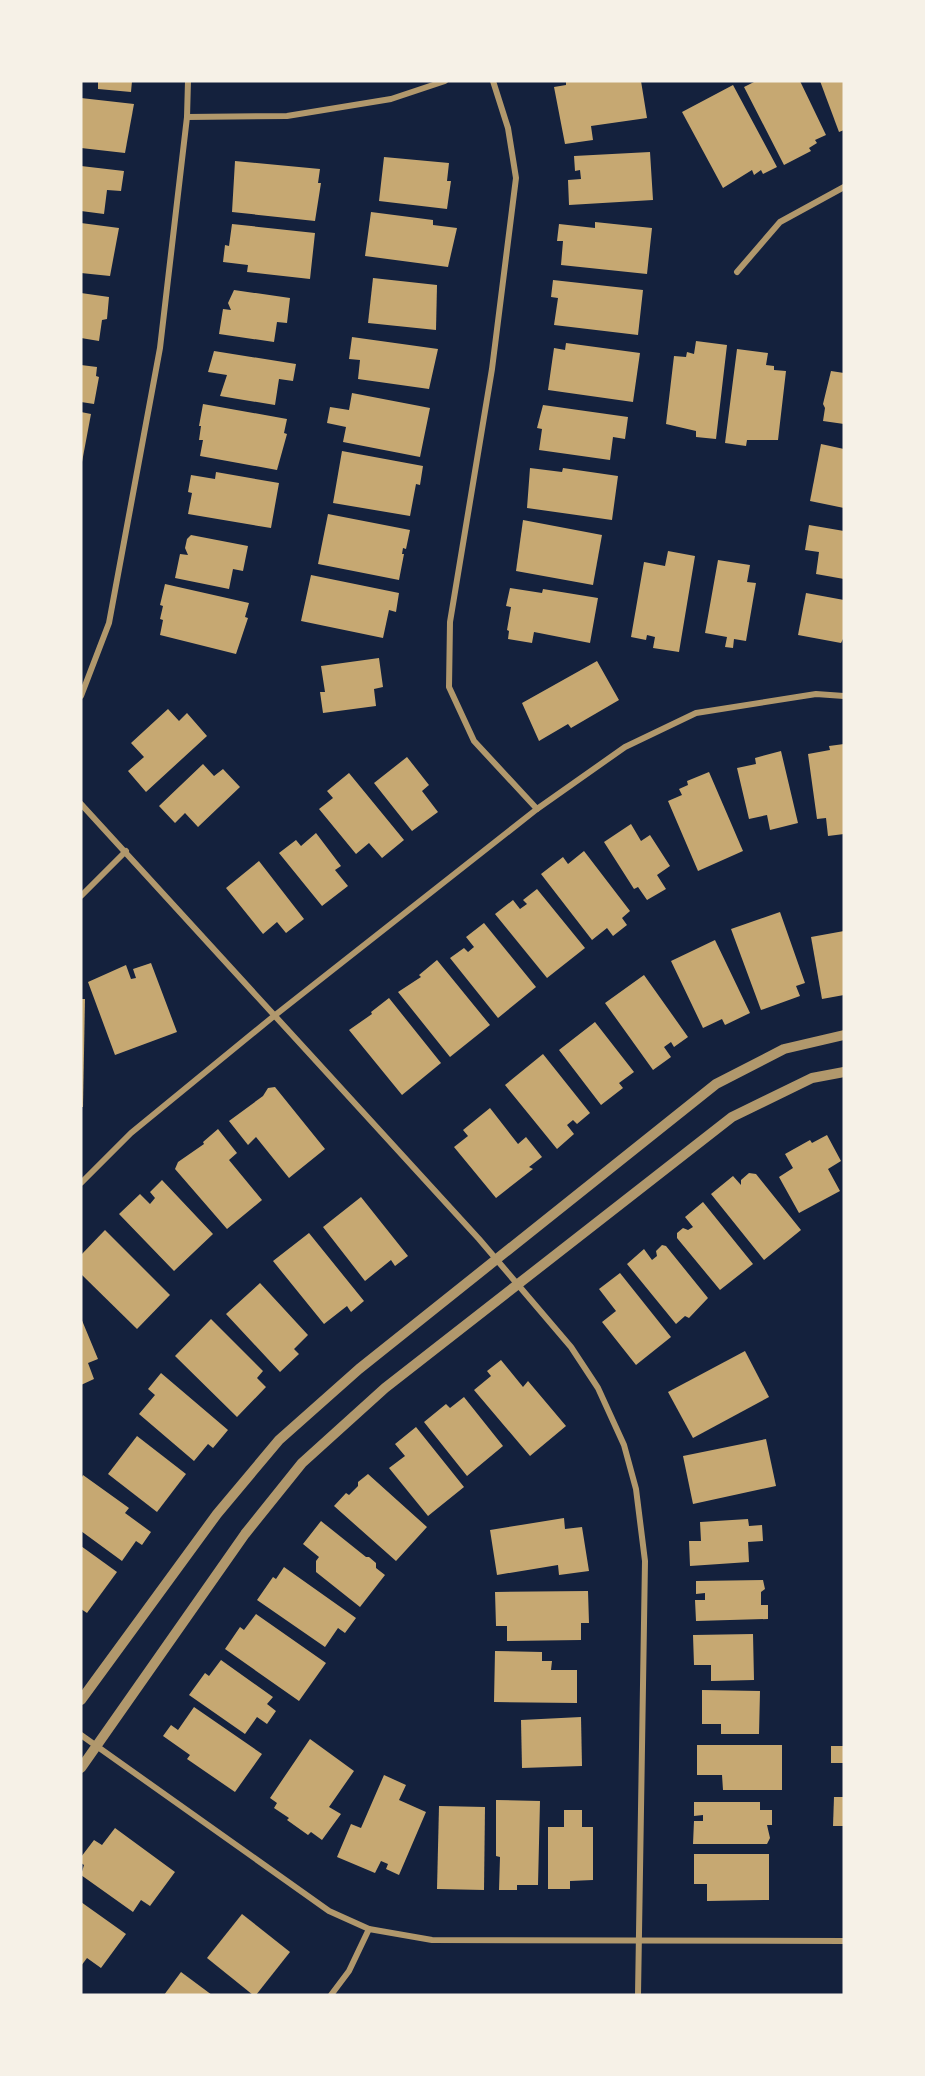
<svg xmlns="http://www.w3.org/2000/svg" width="925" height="2076" font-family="'Alegreya Sans',sans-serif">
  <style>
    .building { fill: #c6a872 }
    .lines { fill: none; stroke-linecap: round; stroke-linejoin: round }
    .minor { stroke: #b1986c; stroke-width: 6 }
    .tertiary { stroke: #b1986c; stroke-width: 10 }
  </style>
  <rect width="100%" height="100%" fill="#14213d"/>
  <g class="building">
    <polygon points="98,81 132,81 131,92 98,89"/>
    <polygon points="566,81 641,81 647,118 591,126 593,140 565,144 554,87 566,85"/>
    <polygon points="756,81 800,81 826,135 815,140 817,143 809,148 811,151 784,165 744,87"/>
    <polygon points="820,81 844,81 844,130 839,132"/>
    <polygon points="733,85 777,167 763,174 761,170 754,175 752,170 723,188 682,112"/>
    <polygon points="81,98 134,104 125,153 81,148"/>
    <polygon points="650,152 653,200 569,205 568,180 581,179 580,170 575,171 574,156"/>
    <polygon points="384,157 449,163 447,181 451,181 447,209 379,201"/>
    <polygon points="235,161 320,169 318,183 321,183 315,221 232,212"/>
    <polygon points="81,166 124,171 121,191 107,190 104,214 81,211"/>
    <polygon points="371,212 433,220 433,225 457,228 448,267 365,256"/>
    <polygon points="595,222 652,228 647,274 561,265 563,241 557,241 559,224 595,228"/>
    <polygon points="81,223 119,228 110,276 81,273"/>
    <polygon points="232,224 315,233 310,279 247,272 248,265 223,262 225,245 229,246"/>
    <polygon points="373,278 437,285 436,330 368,323"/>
    <polygon points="553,280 643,290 638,335 554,325 558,298 551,297"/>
    <polygon points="234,290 290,298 287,323 277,322 274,342 219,334 223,309 231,310 228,303"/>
    <polygon points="81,293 109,297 107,319 102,320 99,341 81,338"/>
    <polygon points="352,337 438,349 429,389 358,379 360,360 349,359"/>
    <polygon points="696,341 727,345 716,439 696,437 696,431 666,424 674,356 686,357 687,352 694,354"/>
    <polygon points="566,343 640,353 633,402 548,390 554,348 565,350"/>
    <polygon points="737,349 768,353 766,365 774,366 774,370 786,371 778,440 747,440 746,446 725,443"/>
    <polygon points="214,351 296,364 293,381 279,379 275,405 220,396 227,375 208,372"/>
    <polygon points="81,365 97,367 96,376 99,377 94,404 81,402"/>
    <polygon points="831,371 844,373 844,424 823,421 825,408 823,404"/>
    <polygon points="352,393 430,408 420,457 343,442 346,427 327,423 330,407 349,410"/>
    <polygon points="203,404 287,419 284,433 287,434 277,470 200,456 203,440 199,440 201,426 199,426"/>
    <polygon points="543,405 628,417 625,439 613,437 610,460 539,450 542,429 537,428"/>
    <polygon points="81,412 91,414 82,462 81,462"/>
    <polygon points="821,444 844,449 844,508 810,501"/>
    <polygon points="342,451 423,466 420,485 416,484 410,516 333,503"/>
    <polygon points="530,468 562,472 563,468 618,476 612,520 527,508"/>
    <polygon points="216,472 279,483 271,528 188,514 192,493 188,492 191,475 215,479"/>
    <polygon points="328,514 410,530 406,549 403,548 402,554 404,554 399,580 318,564"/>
    <polygon points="523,520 602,535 593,585 516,571"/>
    <polygon points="809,525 844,531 844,579 816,574 819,552 805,550"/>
    <polygon points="191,535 248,546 243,571 233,569 229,589 175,578 180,554 188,555 185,548 187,539"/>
    <polygon points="668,551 695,556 679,652 653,648 655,637 647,635 646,640 631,637 644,562 665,566"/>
    <polygon points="718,560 750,565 747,582 756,583 746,641 734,639 733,648 725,647 727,637 705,633"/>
    <polygon points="311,575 399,593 396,612 389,610 383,638 301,621"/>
    <polygon points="165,584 249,603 245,617 248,618 236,654 160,635 163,620 160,619 163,606 160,605"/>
    <polygon points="510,588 542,593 543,589 598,598 590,643 534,632 532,643 508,639 509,631 507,630 511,607 506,606"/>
    <polygon points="806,593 844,600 844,637 841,643 798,635"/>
    <polygon points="379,658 383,687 374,689 376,706 323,713 320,692 325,692 321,666"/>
    <polygon points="597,661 619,700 571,728 568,724 539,741 522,703"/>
    <polygon points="168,709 179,721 187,713 207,736 146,792 128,771 144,757 131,743"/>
    <polygon points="844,744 844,834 828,836 826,818 817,819 808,754 830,750 829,746"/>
    <polygon points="781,751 798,823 770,830 767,815 749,819 737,768 756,764 755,758"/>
    <polygon points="407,757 429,785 422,791 438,812 412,831 374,783"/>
    <polygon points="203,764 214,776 223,769 240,787 198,827 185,813 175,823 159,806"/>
    <polygon points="709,772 743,851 698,871 668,801 682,795 679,789 688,785 687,781"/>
    <polygon points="349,773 404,840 382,858 369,843 356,854 319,809 333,798 327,791"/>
    <polygon points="631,824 641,841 650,835 670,866 657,875 666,889 647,900 638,887 634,889 604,842"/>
    <polygon points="316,833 341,866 335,870 348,886 322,906 279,853 296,840 301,846"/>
    <polygon points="584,851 630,911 622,918 627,925 613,936 607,928 592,940 541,874 563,857 568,864"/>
    <polygon points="259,861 304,919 286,933 277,922 263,934 226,888"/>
    <polygon points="537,889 585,948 547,978 495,914 513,900 520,909 527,904 523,900"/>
    <polygon points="780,912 805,983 796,986 800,996 761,1010 731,929"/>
    <polygon points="484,923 536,987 498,1018 450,958 464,948 468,952 474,947 466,937"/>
    <polygon points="844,931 844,995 822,999 811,937"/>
    <polygon points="715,940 750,1013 725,1025 722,1019 703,1028 671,961"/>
    <polygon points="437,960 490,1025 450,1057 398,992 421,977 419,975"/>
    <polygon points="151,963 177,1032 115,1055 88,982 126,965 131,979 136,978 133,969"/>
    <polygon points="644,975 688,1037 674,1047 671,1042 664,1047 671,1057 653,1070 605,1003"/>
    <polygon points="389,998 441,1063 402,1095 349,1030 372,1014 371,1012"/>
    <polygon points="81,999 85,999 83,1107 81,1107"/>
    <polygon points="595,1022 634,1072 619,1083 623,1088 601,1105 559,1050"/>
    <polygon points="543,1054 590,1113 577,1124 573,1120 567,1125 574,1134 557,1149 505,1085"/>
    <polygon points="275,1087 325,1149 289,1178 256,1137 248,1145 229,1121 263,1096 268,1088"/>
    <polygon points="490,1108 518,1144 526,1137 542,1157 529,1167 533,1169 496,1198 454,1147 468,1136 463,1130"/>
    <polygon points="218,1129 237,1153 229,1160 262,1200 227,1229 175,1169 178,1162 204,1144 203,1142"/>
    <polygon points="827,1135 841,1161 828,1169 840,1191 799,1213 779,1177 793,1168 785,1154 810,1140 812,1143"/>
    <polygon points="749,1173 756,1174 801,1230 764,1260 711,1194 733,1176 741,1185 741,1180"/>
    <polygon points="162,1180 213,1234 174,1271 119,1214 140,1194 150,1204 155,1198 150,1192"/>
    <polygon points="361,1197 408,1256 395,1266 391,1260 365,1281 323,1227"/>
    <polygon points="703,1202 753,1264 720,1290 677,1238 677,1233 683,1228 688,1230 693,1227 685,1217"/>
    <polygon points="105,1230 170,1295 137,1329 81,1274 81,1255"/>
    <polygon points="309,1233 364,1301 351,1312 347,1306 324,1324 273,1261"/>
    <polygon points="662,1245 666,1246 708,1298 689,1318 685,1316 676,1324 627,1264 644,1249 652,1260 657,1256 656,1251"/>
    <polygon points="620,1273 671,1337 636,1365 602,1322 616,1311 599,1289"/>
    <polygon points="260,1283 308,1335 294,1349 299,1354 280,1372 226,1314"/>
    <polygon points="81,1318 98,1359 88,1363 94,1379 81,1385"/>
    <polygon points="211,1319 263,1371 257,1378 266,1387 237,1417 175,1356"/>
    <polygon points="745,1351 769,1397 693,1438 668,1392"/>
    <polygon points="501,1360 523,1387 528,1381 566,1426 530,1456 474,1390 491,1376 487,1371"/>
    <polygon points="161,1373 228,1430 213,1448 208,1444 194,1461 139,1414 155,1395 148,1389"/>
    <polygon points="464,1397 503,1446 467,1476 424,1422 446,1404 450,1408"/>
    <polygon points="416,1427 464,1487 428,1516 389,1468 405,1456 395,1444"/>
    <polygon points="137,1436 186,1474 157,1512 108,1474"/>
    <polygon points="766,1439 776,1486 693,1504 683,1456"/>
    <polygon points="368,1474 427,1527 396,1561 334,1506 346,1493 349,1495 358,1486 358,1482"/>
    <polygon points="83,1475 129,1508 125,1513 151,1532 142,1545 136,1541 122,1561 81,1531 81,1479"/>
    <polygon points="564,1518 565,1529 582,1527 589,1571 559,1575 558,1565 497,1575 490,1530"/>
    <polygon points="748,1519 749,1526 762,1525 763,1541 748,1542 749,1562 690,1566 689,1541 701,1541 700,1522"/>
    <polygon points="321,1521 366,1557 369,1557 376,1563 376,1568 385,1575 360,1607 316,1572 316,1561 319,1557 303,1544"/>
    <polygon points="81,1546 117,1572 87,1613 81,1609"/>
    <polygon points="284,1567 356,1618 345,1633 338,1628 325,1647 257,1600 273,1577 276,1579"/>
    <polygon points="763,1580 765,1589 761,1592 761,1605 768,1605 768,1619 696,1621 695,1600 705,1600 705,1593 696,1594 696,1581"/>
    <polygon points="588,1591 589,1623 581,1623 581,1640 507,1641 507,1626 496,1626 495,1592"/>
    <polygon points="256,1614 326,1663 299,1701 225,1649 240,1627 244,1630"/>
    <polygon points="753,1634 754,1680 711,1681 711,1665 694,1665 693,1635"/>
    <polygon points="495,1651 542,1652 542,1661 552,1661 551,1670 577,1670 577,1703 494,1702"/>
    <polygon points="221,1660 273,1697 267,1704 276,1711 267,1724 257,1717 245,1734 189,1695 205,1673 209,1676"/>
    <polygon points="702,1690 760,1691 759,1734 721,1734 721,1724 702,1724"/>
    <polygon points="194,1707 262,1754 235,1792 187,1759 190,1755 163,1736 171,1725 178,1730"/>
    <polygon points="581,1717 582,1766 522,1768 521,1720"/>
    <polygon points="310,1739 354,1771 329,1807 341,1814 322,1840 311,1832 308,1835 287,1820 289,1818 274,1808 277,1803 270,1798"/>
    <polygon points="697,1745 782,1745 782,1790 723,1790 722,1775 697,1775"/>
    <rect x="831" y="1746" width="13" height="17"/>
    <polygon points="384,1775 406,1785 399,1800 426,1812 399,1875 386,1869 388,1864 381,1861 375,1873 337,1857 351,1824 361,1828"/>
    <polygon points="834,1797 844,1797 844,1826 833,1826"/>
    <polygon points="496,1800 540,1801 538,1885 517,1885 517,1890 499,1890 500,1857 496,1856"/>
    <polygon points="694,1802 760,1802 760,1810 772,1810 772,1825 767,1825 770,1838 767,1844 693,1844 694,1821 703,1821 703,1815 694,1816"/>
    <polygon points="439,1806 485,1807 484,1890 437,1889"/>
    <polygon points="564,1810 582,1810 582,1827 593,1827 593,1880 570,1881 570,1889 548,1889 548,1827 564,1827"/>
    <polygon points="115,1828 175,1872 150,1906 141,1900 133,1912 81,1875 84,1865 81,1863 81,1857 94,1840 102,1845"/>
    <polygon points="694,1854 769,1854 769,1900 707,1901 707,1884 694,1884"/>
    <polygon points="81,1902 126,1934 101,1968 87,1958 81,1966"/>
    <polygon points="242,1914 290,1952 256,1995 253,1995 207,1958"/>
    <polygon points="181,1972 212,1995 164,1995"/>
  </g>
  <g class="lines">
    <g class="minor">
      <polyline points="493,81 508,128 516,178 492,369 450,622 449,687 474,741 537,809"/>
      <polyline points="187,117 287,116 391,99 445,81"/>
      <polyline points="737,272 780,222 844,187"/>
      <polyline points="81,696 109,623 160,348 187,117 188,81"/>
      <polyline points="81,804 479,1239 571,1347 598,1388 624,1445 636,1489 645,1561 638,1995"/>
      <polyline points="81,896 126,851"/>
      <polyline points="81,1183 131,1133 274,1016 537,809 625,747 696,713 816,694 844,696"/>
      <polyline points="81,1735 329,1911 369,1929 432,1940 844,1941"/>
      <polyline points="331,1995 349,1971 369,1929"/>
    </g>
    <g class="tertiary">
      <polyline points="81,1700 217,1514 279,1440 359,1369 716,1084 784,1049 844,1035"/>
      <polyline points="81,1768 245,1534 302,1463 385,1388 732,1117 812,1078 844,1072"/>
    </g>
  </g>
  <rect width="925" height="2076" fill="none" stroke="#f6f1e7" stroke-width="165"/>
</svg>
